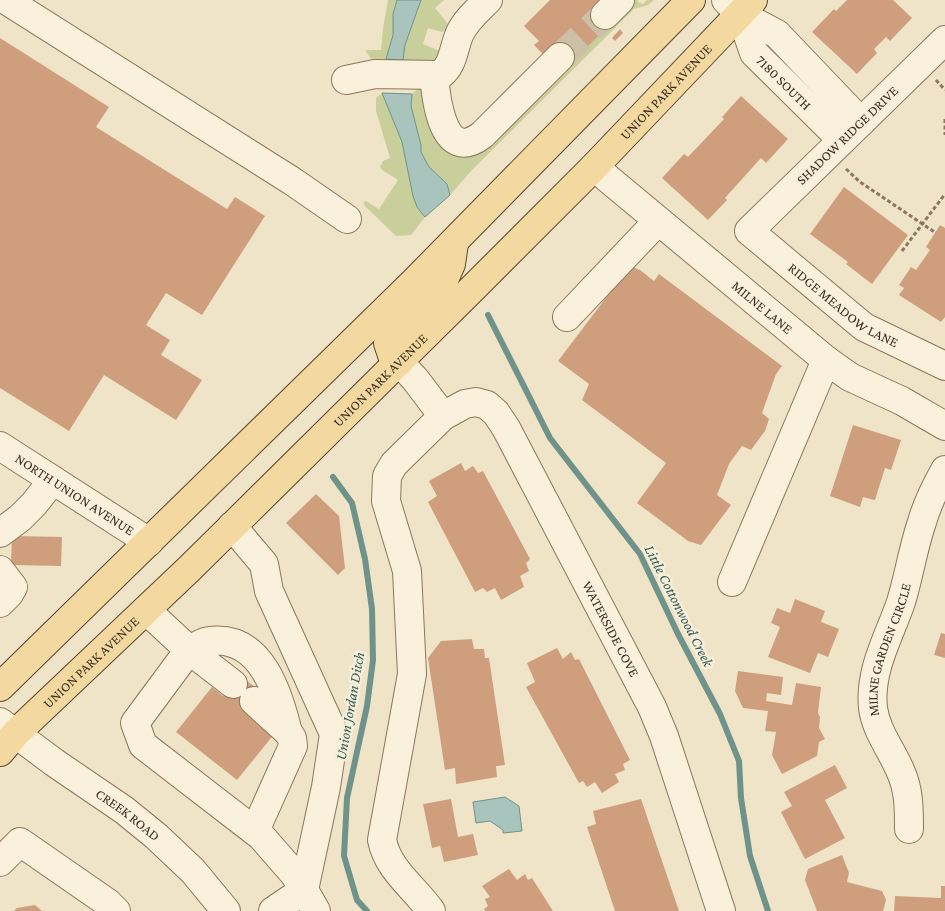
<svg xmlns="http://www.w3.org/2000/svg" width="945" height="911" font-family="'Crimson Pro',serif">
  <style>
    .green { fill: #c9cf9b }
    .water { fill: #a9c4bc; stroke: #6f938a }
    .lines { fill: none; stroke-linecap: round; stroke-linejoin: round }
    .stream { stroke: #6f938a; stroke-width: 6 }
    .building { fill: #cf9f7d }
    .minor-tunnel { stroke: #ccc0a6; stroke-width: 28; stroke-dasharray: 28 14; stroke-linecap: butt }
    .minor-casing { stroke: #8d765c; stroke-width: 30 }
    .major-casing { stroke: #5b4430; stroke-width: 30 }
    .path { stroke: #8d765c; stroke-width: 3; stroke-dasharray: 4 2.5; stroke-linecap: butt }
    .minor { stroke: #faf1dc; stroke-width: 28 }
    .major { stroke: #f3d9a0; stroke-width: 28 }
    .labels { text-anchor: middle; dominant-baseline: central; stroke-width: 5; stroke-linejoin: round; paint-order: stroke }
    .street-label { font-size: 14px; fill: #3d2e20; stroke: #f7eed8 }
    .water-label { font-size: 15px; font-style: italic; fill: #2f5d5a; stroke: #f7eed8 }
  </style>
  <rect width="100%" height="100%" fill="#f0e4c8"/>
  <g class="green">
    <polygon points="388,0 397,0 393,14 393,35 386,59 380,61 371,59 365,50 381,50 383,28"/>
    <polygon points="421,0 444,0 435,8 448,24 446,30 442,32 428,28 423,44 440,51 438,56 432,61 405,63 403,60 405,45"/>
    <polygon points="629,0 638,0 638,2 643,4 647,0 654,0 648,5 634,9 472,170 450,195 447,184 429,167 421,152 421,145 411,106 412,94 420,87 424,90 451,146"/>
    <polygon points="382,93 402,142 413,196 417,207 425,217 411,235 396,236 364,205 364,202 366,201 379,209 398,180 382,170 380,167 383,161 390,158 376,111 376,98"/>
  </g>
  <g class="water">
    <polygon points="397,0 421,0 405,45 403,60 386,59 393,35 393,14"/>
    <polygon points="382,93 412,94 411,106 421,145 421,152 429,167 447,184 450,195 425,217 417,207 413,196 402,142"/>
    <polygon points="505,797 519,806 522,831 503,833 503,830 490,821 476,823 473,802"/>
  </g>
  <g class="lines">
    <g class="stream">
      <polyline points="488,315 550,438 640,554 678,634 720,714 739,761 741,798 750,856 768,911"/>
      <polyline points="333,477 352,503 365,559 372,609 373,660 367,706 347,798 344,856 357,900 367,911"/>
    </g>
  </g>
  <g class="building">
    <polygon points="550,0 616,0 612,23 568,65 548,59 534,45 539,41 524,26"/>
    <polygon points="847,0 893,0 912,18 890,41 886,37 874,49 877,53 857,74 812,32 834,9 836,11"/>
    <polygon points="620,29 623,33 615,41 612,38"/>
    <polygon points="0,38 109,107 96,127 227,209 235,197 265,216 202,315 166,293 146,325 170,340 161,355 202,380 176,420 104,375 69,431 0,388"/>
    <polygon points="741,96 788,139 766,163 761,158 725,198 727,200 708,220 662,178 684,154 688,157 724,119 722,117"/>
    <polygon points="844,187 908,235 872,284 846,264 848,262 810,234"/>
    <polygon points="940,225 945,228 945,317 941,322 899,295 904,288 899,285 911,267 916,270 930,250 926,247"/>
    <polygon points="630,266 640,270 654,281 659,274 782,366 776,374 762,413 769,419 765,431 751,450 742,446 729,464 717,495 731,505 701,545 688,541 637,503 666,463 582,400 589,384 558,361"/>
    <polygon points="853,425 901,440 891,470 885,468 875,500 863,497 860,507 830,496"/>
    <polygon points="461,463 465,471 473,466 478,473 483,471 530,559 526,563 529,571 520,576 524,587 501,600 495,588 487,592 483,588 475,592 428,502 437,496 429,481"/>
    <polygon points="316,494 339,516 345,568 338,575 286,523"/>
    <polygon points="12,536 62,537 61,566 11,565"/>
    <polygon points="795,599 825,611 821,622 839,629 828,657 818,653 810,673 768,657 780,627 771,623 777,608 790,613"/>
    <polygon points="941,633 945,634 945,658 934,655"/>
    <polygon points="472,639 474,649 484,649 485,658 489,658 505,765 496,766 497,777 456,784 455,768 445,770 428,658 441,641"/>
    <polygon points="557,648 563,659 571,652 575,660 579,659 630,760 623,764 625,770 615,774 619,782 602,793 595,782 587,787 583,781 579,783 526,687 535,682 527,663"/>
    <polygon points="738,671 783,677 781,695 767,693 766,701 792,705 796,683 821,687 818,713 820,717 819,728 825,739 819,742 817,756 782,774 772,755 776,732 765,731 768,711 743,708 735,691"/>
    <polygon points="240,675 261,692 276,732 237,780 176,732 212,687 223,696"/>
    <polygon points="835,765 847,788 825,800 845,838 805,859 781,812 792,806 784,792"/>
    <polygon points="451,799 458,837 473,834 478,855 444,862 440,846 432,848 423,804"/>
    <polygon points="641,799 679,911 615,911 587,827 596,824 593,811"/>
    <polygon points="842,855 849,873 847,882 882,891 886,900 883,911 817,911 805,880 808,869"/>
    <polygon points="509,869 517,880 525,874 528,880 532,878 553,911 485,911 484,909 488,906 485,899 490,897 482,886"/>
    <polygon points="941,886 945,886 945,911 894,911 895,896 941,898"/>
    <polygon points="35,905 42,911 14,911 17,908"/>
  </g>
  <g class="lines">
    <polyline class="minor-tunnel" points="560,57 605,15"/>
    <g class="minor-casing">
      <g id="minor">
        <polyline points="6,0 292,181 347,219"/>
        <polyline points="726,0 741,15 777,34 861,122"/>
        <polyline points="605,15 620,0"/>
        <path id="s1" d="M741,15L754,53L842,140"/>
        <path id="s2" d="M945,40L749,231L864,327L945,366"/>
        <path d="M434,75C436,99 443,165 482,135L560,57"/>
        <path d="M346,80L375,74L440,75C454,65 453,48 460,33C466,20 478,10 488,0"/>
        <path id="s3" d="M594,167L826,360L850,377L902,401L945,426"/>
        <polyline points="567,317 658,221"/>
        <polyline points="399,362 415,379 443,416"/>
        <path id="s4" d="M0,446L149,542"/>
        <polyline points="232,526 264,564 269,591 334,734 326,787 304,890 316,911"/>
        <polyline points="0,533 20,518 34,504 53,480"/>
        <polyline points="0,570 13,587 9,594 0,603"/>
        <polyline points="732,582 826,360"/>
        <polyline points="146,610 189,650 135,723 143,745 261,836 295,875 304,890 273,911"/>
        <path d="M233,684L189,650C196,647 203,641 210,641C262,635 278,694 288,732"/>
        <polyline points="254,701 288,732 292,738 293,746 255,831"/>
        <path id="s5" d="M0,722L55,763L124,810L156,836L193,871L226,911"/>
        <path id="s6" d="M909,829C909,808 909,789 900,770C891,749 876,731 873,708C869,670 889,637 901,602C909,576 913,548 922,522C927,504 936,486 945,470"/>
        <polyline points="0,862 20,842 108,903 116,911"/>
        <path id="s7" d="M431,911C414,887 388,870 382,840L412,674L407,571L386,501L387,476L394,464L443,416L465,404L476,402L487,405L496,413L506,428L652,707L664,736L721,911"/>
      </g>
    </g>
    <g class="major-casing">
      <g id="major">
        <polyline points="399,362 392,355 388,343 391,335 444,280 451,264 454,243"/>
        <polyline points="0,687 414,282 691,0"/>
        <path id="s8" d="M0,752L16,733L189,569L472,289L594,167L753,0"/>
      </g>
    </g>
    <g class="path">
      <polyline points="936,80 945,90"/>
      <polyline points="945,119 945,135"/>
      <polyline points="846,169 860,182 936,233"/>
      <polyline points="902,251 945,194"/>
    </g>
    <use href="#minor" class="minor"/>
    <use href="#major" class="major"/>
  </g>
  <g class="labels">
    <g class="street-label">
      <text stroke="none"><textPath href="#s1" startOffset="82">7180 SOUTH</textPath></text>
      <text stroke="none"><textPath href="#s8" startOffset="938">UNION PARK AVENUE</textPath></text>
      <text transform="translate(847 135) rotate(-44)">SHADOW RIDGE DRIVE</text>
      <text stroke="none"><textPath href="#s2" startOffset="394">RIDGE MEADOW LANE</textPath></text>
      <text stroke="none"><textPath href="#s3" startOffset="219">MILNE LANE</textPath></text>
      <text stroke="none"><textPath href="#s8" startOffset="532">UNION PARK AVENUE</textPath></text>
      <text stroke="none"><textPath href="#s4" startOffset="89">NORTH UNION AVENUE</textPath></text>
      <text stroke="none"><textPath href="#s7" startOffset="844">WATERSIDE COVE</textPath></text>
      <text stroke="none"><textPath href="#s6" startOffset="189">MILNE GARDEN CIRCLE</textPath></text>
      <text stroke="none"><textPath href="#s8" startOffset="128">UNION PARK AVENUE</textPath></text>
      <text stroke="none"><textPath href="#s5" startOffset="158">CREEK ROAD</textPath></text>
    </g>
    <g class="water-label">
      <text transform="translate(679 606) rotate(63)">Little Cottonwood Creek</text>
      <text transform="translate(350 706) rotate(-80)">Union Jordan Ditch</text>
    </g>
  </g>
</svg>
